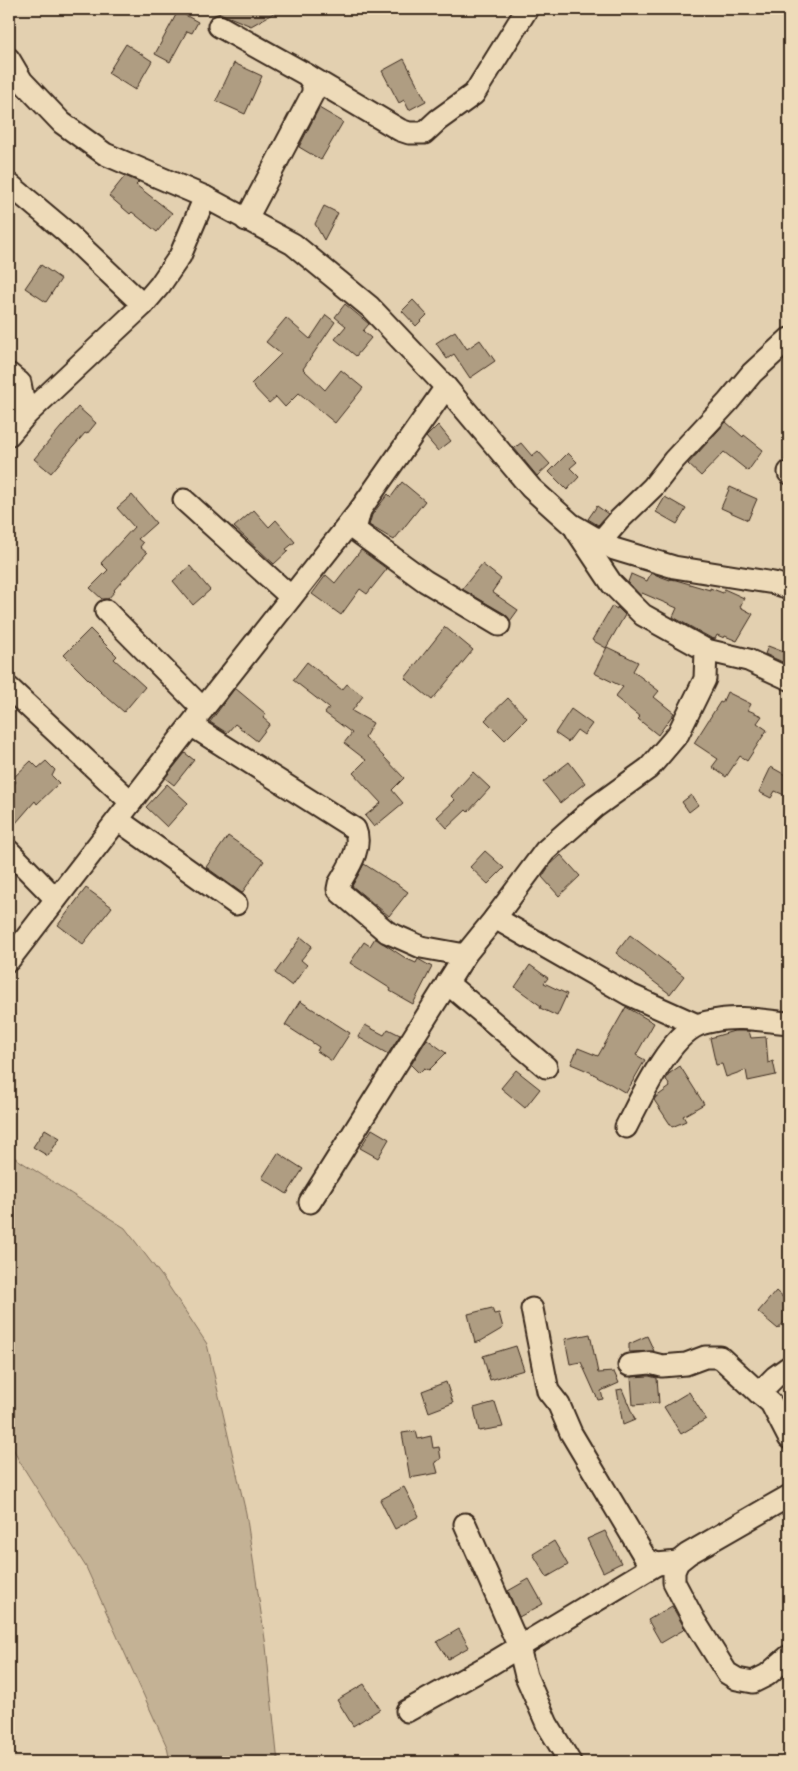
<svg xmlns="http://www.w3.org/2000/svg" width="798" height="1771" font-family="Pangolin,sans-serif">
  <style>
    .green { fill: #c4b295; stroke: #806e5a }
    .building { fill: #af9d82; stroke: #3b2a1e }
    .lines { fill: none; stroke-linecap: round; stroke-linejoin: round }
    .minor-casing { stroke: #3b2a1e; stroke-width: 25 }
    .minor { stroke: #eedbb9; stroke-width: 21 }
  </style>
  <rect width="100%" height="100%" fill="#e3d0b0"/>
  <filter id="ink" filterUnits="userSpaceOnUse"><feTurbulence type="fractalNoise" baseFrequency=".02" numOctaves="2"/><feDisplacementMap in="SourceGraphic" scale="10" xChannelSelector="R" yChannelSelector="G"/><feConvolveMatrix kernelMatrix="1 2 1 2 8 2 1 2 1" color-interpolation-filters="sRGB"/></filter>
  <g filter="url(#ink)">
    <polygon class="green" points="9,1154 125,1228 164,1279 207,1344 246,1513 266,1646 277,1754 279,1762 170,1762 167,1747 86,1567 18,1459 9,1439"/>
    <g class="building">
      <polygon points="210,9 281,9 251,26"/>
      <polygon points="178,11 198,22 192,33 187,31 170,62 155,54"/>
      <polygon points="126,44 152,61 135,90 108,73"/>
      <polygon points="404,59 426,101 409,110 404,100 399,103 382,71"/>
      <polygon points="234,63 262,76 245,114 216,101"/>
      <polygon points="319,108 343,122 321,160 299,147"/>
      <polygon points="125,176 139,182 136,185 172,213 157,232 132,212 130,214 109,196"/>
      <polygon points="324,206 338,213 324,240 315,224"/>
      <polygon points="41,265 61,279 46,302 25,288"/>
      <polygon points="413,300 427,315 416,326 402,311"/>
      <polygon points="345,304 369,324 363,331 371,338 356,356 335,339 346,326 335,317"/>
      <polygon points="326,315 335,322 303,369 325,390 341,370 363,388 335,423 299,393 285,407 276,397 269,403 251,384 281,354 266,342 286,318 310,339"/>
      <polygon points="455,331 467,349 480,340 495,361 470,378 454,354 447,359 436,343"/>
      <polygon points="78,407 96,423 87,434 85,433 51,473 34,459"/>
      <polygon points="726,422 743,437 744,435 763,450 748,471 724,452 701,476 688,464"/>
      <polygon points="438,425 451,441 438,451 426,437"/>
      <polygon points="521,443 532,456 538,451 550,464 537,476 514,448"/>
      <polygon points="568,453 577,462 570,468 579,477 567,490 549,472"/>
      <polygon points="402,482 425,501 394,540 369,525 372,515 378,507 388,494 391,497"/>
      <polygon points="730,487 757,499 748,520 721,508"/>
      <polygon points="132,495 156,523 138,539 143,543 140,547 147,553 114,590 115,591 108,599 102,599 90,588 108,570 101,563 134,527 117,508"/>
      <polygon points="665,497 686,509 677,524 656,512"/>
      <polygon points="597,506 608,514 598,525 588,519"/>
      <polygon points="254,510 269,527 276,520 295,542 286,549 288,551 274,564 234,527"/>
      <polygon points="361,550 387,569 367,594 360,589 341,615 312,594 326,575 335,583"/>
      <polygon points="482,564 501,579 492,592 518,610 510,621 505,614 462,589"/>
      <polygon points="190,566 210,590 193,605 173,581"/>
      <polygon points="651,573 670,580 670,579 676,580 710,590 710,588 723,593 724,589 744,598 740,607 753,614 737,641 725,636 724,638 717,635 715,639 711,638 673,617 677,608 642,593 641,596 628,582 631,574 647,581"/>
      <polygon points="612,606 617,609 617,607 625,615 606,648 592,640"/>
      <polygon points="445,627 473,650 432,700 405,678"/>
      <polygon points="90,629 117,656 114,659 145,687 124,712 101,692 64,655"/>
      <polygon points="768,646 789,654 789,665 765,654"/>
      <polygon points="607,647 638,662 633,671 659,691 654,697 674,713 658,735 638,719 640,717 615,697 623,687 594,673"/>
      <polygon points="307,662 342,690 347,684 363,696 352,711 373,723 365,737 404,778 392,790 403,803 374,827 365,816 381,803 353,773 366,760 344,743 352,733 325,713 329,708 293,680"/>
      <polygon points="235,688 266,714 263,718 270,724 257,741 235,724 227,733 210,722"/>
      <polygon points="727,692 751,704 748,710 762,716 757,723 767,730 747,761 740,756 726,777 712,767 718,759 694,743 720,702 722,703"/>
      <polygon points="508,698 527,718 505,740 485,720"/>
      <polygon points="571,709 592,724 584,735 577,730 568,742 555,733"/>
      <polygon points="185,753 194,760 174,785 165,778"/>
      <polygon points="31,761 38,768 46,761 55,770 52,776 59,783 37,804 35,801 9,831 9,790 16,782 13,778"/>
      <polygon points="569,762 585,783 560,803 543,782"/>
      <polygon points="771,767 789,777 789,797 775,791 771,798 759,792"/>
      <polygon points="473,772 490,788 468,812 466,810 447,828 437,817 455,800 451,796"/>
      <polygon points="167,784 188,803 167,827 146,807"/>
      <polygon points="691,795 698,805 689,812 682,802"/>
      <polygon points="228,836 264,861 242,893 206,867"/>
      <polygon points="485,851 504,868 488,884 470,867"/>
      <polygon points="561,855 580,876 559,896 542,877 550,865"/>
      <polygon points="364,864 392,882 393,881 408,892 389,916 352,886"/>
      <polygon points="86,888 112,907 83,944 58,925"/>
      <polygon points="630,935 684,976 670,994 616,953"/>
      <polygon points="301,937 312,946 301,960 307,965 292,986 275,973"/>
      <polygon points="375,938 407,959 416,963 418,959 432,967 413,1004 390,991 391,989 350,963 364,942 370,946"/>
      <polygon points="530,965 548,978 544,983 567,994 557,1016 540,1008 541,1006 515,987"/>
      <polygon points="300,1001 350,1033 332,1061 317,1051 319,1047 285,1025"/>
      <polygon points="626,1007 654,1023 636,1055 645,1060 626,1093 590,1072 571,1064 578,1048 598,1056"/>
      <polygon points="365,1025 384,1035 388,1029 400,1035 388,1054 358,1037"/>
      <polygon points="734,1031 749,1031 751,1038 766,1037 768,1063 773,1061 776,1075 748,1081 746,1070 726,1077 722,1064 716,1065 710,1038"/>
      <polygon points="427,1039 446,1053 429,1070 424,1068 419,1073 411,1065"/>
      <polygon points="680,1066 704,1104 683,1116 686,1121 672,1127 654,1100 656,1097 670,1087 666,1079 670,1073"/>
      <polygon points="516,1070 540,1089 525,1108 501,1088"/>
      <polygon points="45,1129 60,1138 48,1156 33,1147"/>
      <polygon points="372,1129 389,1139 378,1158 360,1148"/>
      <polygon points="278,1153 303,1169 287,1194 262,1178"/>
      <polygon points="776,1291 789,1303 789,1316 778,1329 758,1312"/>
      <polygon points="492,1308 494,1314 499,1313 503,1328 481,1341 475,1343 468,1314"/>
      <polygon points="590,1334 598,1373 614,1372 619,1383 601,1391 603,1399 598,1400 581,1362 570,1364 565,1339"/>
      <polygon points="647,1336 654,1351 629,1352 629,1344"/>
      <polygon points="516,1346 524,1370 490,1380 483,1356"/>
      <polygon points="649,1376 657,1378 659,1403 633,1405 631,1377"/>
      <polygon points="446,1382 453,1403 429,1412 422,1391"/>
      <polygon points="622,1389 635,1420 623,1425 617,1390"/>
      <polygon points="689,1392 706,1419 681,1434 664,1407"/>
      <polygon points="495,1402 503,1427 479,1431 474,1408"/>
      <polygon points="416,1431 418,1439 431,1436 433,1448 439,1447 441,1459 435,1462 438,1473 410,1478 402,1433"/>
      <polygon points="404,1487 419,1516 395,1529 380,1500"/>
      <polygon points="605,1531 621,1563 603,1572 587,1539"/>
      <polygon points="554,1541 568,1565 547,1577 533,1554"/>
      <polygon points="529,1579 543,1604 519,1617 508,1591"/>
      <polygon points="672,1606 685,1629 661,1643 648,1620"/>
      <polygon points="459,1629 469,1647 448,1659 437,1642"/>
      <polygon points="364,1684 380,1709 353,1726 337,1700"/>
    </g>
    <g class="lines">
      <g class="minor-casing">
        <g id="minor">
          <polyline points="219,26 307,75 313,84 313,93 246,220"/>
          <polyline points="9,59 22,81 62,123 105,154 205,197 293,244 370,307 446,387 531,488 571,524 614,549 674,567 774,583 789,588"/>
          <polyline points="307,75 400,130 409,133 424,133 438,120 474,94 527,9"/>
          <polyline points="9,184 65,231 143,305"/>
          <polyline points="9,374 20,383 26,415"/>
          <polyline points="9,435 26,415 143,305 160,285 180,256 205,197"/>
          <polyline points="789,473 789,472"/>
          <polyline points="184,500 291,597"/>
          <polyline points="360,510 355,530 425,581 499,625"/>
          <polyline points="576,530 612,584 643,615 706,650 748,660 789,679"/>
          <polyline points="601,541 619,520 653,487 674,460 728,402 752,373 789,339"/>
          <polyline points="106,611 203,709"/>
          <polyline points="9,688 131,802"/>
          <path d="M197,716V729L355,829C363,848 348,868 339,884L338,889L341,893L387,932L421,947L465,955"/>
          <polyline points="118,820 236,904"/>
          <polyline points="9,851 56,899"/>
          <polyline points="495,918 628,994 697,1025"/>
          <polyline points="9,960 203,709 360,510 446,387"/>
          <polyline points="447,983 546,1067"/>
          <path d="M626,1127C641,1098 668,1038 698,1025C702,1023 708,1022 713,1021C737,1015 765,1021 789,1023"/>
          <polyline points="310,1202 465,955 495,918 545,851 595,807 649,768 678,734 705,679 706,650"/>
          <polyline points="532,1309 548,1391 559,1405 571,1433 646,1559 657,1564 678,1562"/>
          <polyline points="629,1365 650,1363 662,1366 686,1364 705,1357 720,1357 759,1393"/>
          <polyline points="789,1367 775,1377 759,1393 771,1403 789,1438"/>
          <polyline points="789,1496 688,1554 678,1562 674,1571 674,1582 694,1620 727,1673 737,1679 753,1682 767,1675 789,1656"/>
          <polyline points="465,1524 519,1647 526,1676 547,1724 570,1762"/>
          <polyline points="407,1711 486,1667 657,1564"/>
        </g>
      </g>
      <use href="#minor" class="minor"/>
    </g>
  </g>
  <rect width="798" height="1771" fill="none" stroke="#eedbb9" stroke-width="30"/>
  <rect x="15" y="15" width="768" height="1741" fill="none" stroke="#3b2a1e" stroke-width="2" filter="url(#ink)"/>
</svg>
